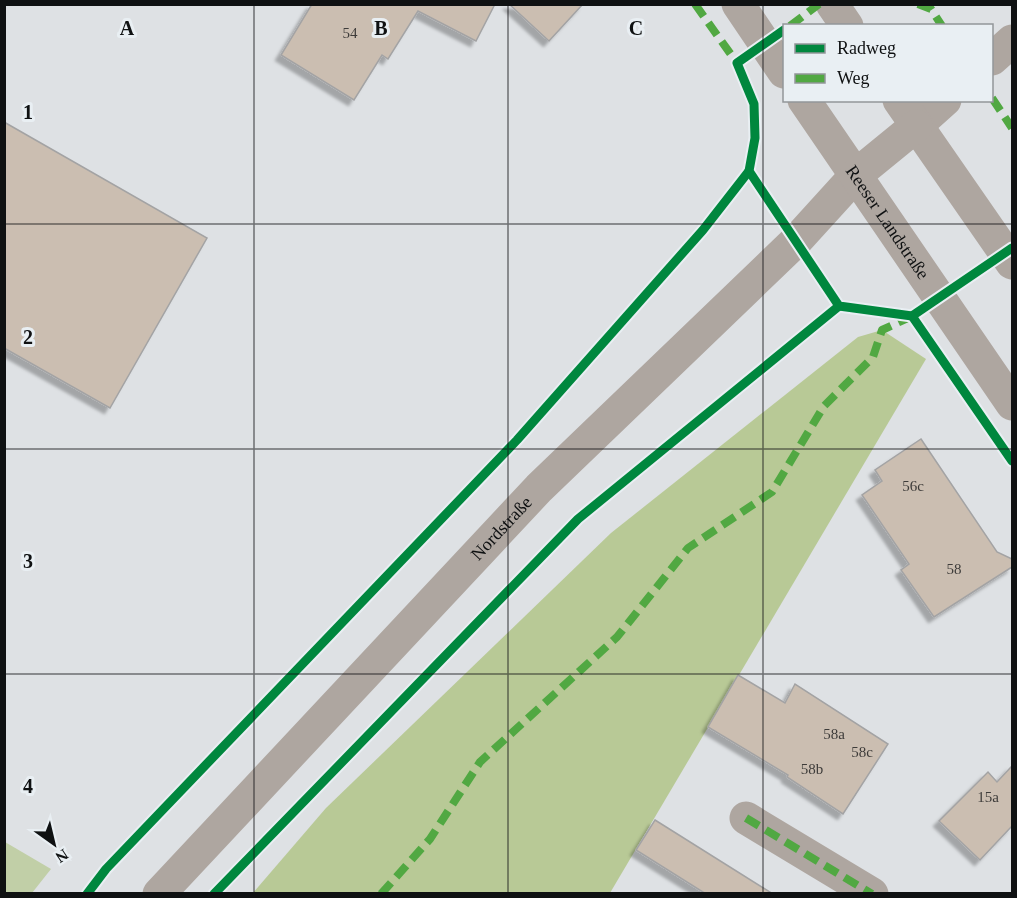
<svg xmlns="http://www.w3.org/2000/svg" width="1017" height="898" font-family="Georgia,serif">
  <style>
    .green { fill: #c1cfa7 }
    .forest { fill: #b8c996 }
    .building { fill: #cbbeb1; stroke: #a3a3a4; stroke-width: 1.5; filter: url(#shadow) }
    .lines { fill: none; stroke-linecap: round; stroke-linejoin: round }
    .minor { stroke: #aea6a0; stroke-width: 33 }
    .tertiary { stroke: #aea6a0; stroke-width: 33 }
    .primary { stroke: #aea6a0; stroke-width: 33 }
    .quiet { stroke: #51a842; stroke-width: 8; stroke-dasharray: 15 8; stroke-linecap: butt }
    .cycleway-casing { stroke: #e9eff3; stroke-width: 13 }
    .cycleway { stroke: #00873e; stroke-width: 9 }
    .grid { fill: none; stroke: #0f1112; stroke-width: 1.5; stroke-opacity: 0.55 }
    .labels { text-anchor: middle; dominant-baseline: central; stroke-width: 6; stroke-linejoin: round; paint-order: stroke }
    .number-label { font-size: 15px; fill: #3e3c3a }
    .street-label { font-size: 18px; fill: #0f1112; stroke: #e9eff3 }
    .grid-label { font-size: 20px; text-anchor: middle; font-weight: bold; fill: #0f1112; stroke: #e9eff3; stroke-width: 6; stroke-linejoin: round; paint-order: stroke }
  </style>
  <defs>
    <filter id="shadow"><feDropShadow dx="-5.5" dy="5.5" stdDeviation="1.5" flood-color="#0004"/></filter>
  </defs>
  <rect width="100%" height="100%" fill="#dee1e4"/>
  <polygon class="green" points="5,842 51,869 32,893 5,893"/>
  <polygon class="forest" points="882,330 926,359 610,893 252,894 326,808 611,533 858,337"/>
  <g class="building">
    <polygon points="312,4 495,4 476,41 418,11 388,59 382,55 354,100 281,55"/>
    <polygon points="509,4 583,4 549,41"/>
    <polygon points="4,122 207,238 110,408 4,348"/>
    <polygon points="921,439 997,552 1012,559 1012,567 934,617 901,570 909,564 862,495 882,481 875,470"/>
    <polygon points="738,675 785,703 795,684 888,744 843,814 787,777 788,775 708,727"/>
    <polygon points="1012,766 1012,826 980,860 939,821 988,772 997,782"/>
    <polygon points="655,820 773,894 706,894 636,850"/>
  </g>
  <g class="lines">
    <polyline class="minor" points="746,818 872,894"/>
    <g class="tertiary">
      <polyline points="992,59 1012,41"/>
      <polyline points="916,126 945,100"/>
      <path id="s1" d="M159,894L539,488L796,241L856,175"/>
    </g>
    <g class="primary">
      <polyline points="738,4 784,72"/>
      <polyline points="832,4 847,26"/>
      <path id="s2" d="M804,100L1012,404"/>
      <polyline points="899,100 1012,263"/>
      <polyline points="856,175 916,126"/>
    </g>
    <g class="quiet">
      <polyline points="695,4 737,63"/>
      <polyline points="918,4 931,9 942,26"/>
      <polyline points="790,26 819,4"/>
      <polyline points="992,98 1012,128"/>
      <polyline points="746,818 872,894"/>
      <polyline points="381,894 430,839 480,762 617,637 688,548 772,492 824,406 873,357 882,330 910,317"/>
    </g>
    <g class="cycleway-casing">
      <g id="cycleway">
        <polyline points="784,30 737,63 754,104 755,138 749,171 839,306 912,316 1012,248"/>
        <polyline points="912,316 1012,461"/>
        <polyline points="87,894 106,869 517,440 703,230 749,171"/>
        <polyline points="214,894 578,519 839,306"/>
      </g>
    </g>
    <use href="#cycleway" class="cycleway"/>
  </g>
  <path class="grid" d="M254,4V894M508,4V894M763,4V894M4,224H1012M4,449H1012M4,674H1012"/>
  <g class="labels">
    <g class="number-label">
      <text x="350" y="33">54</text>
      <text x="913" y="486">56c</text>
      <text x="954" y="569">58</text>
      <text x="834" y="734">58a</text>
      <text x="862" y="752">58c</text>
      <text x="812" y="769">58b</text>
      <text x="988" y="797">15a</text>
    </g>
    <g class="street-label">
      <text stroke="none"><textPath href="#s2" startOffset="148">Reeser Landstraße</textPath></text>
      <text stroke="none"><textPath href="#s1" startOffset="501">Nordstraße</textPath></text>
    </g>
  </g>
  <g class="grid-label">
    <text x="127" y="35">A</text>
    <text x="381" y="35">B</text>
    <text x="636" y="35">C</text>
    <text x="28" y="119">1</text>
    <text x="28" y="344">2</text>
    <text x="28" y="568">3</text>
    <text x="28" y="793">4</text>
  </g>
  <rect width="1017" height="898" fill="none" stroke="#0f1112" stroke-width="12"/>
  <rect x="783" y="24" width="210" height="78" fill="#e9eff3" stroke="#929699" stroke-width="1.5"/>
  <rect x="795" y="44" width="30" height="9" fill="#00873e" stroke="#929699" stroke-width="1.5"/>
  <text x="837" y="54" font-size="18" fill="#0f1112">Radweg</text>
  <rect x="795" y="74" width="30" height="9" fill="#51a842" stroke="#929699" stroke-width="1.5"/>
  <text x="837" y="84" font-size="18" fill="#0f1112">Weg</text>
  <g transform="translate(54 844) rotate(146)" stroke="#e9eff3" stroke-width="4.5" paint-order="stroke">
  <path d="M0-4.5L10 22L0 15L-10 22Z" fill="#0f1112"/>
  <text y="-9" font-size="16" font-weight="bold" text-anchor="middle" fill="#0f1112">N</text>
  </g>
</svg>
